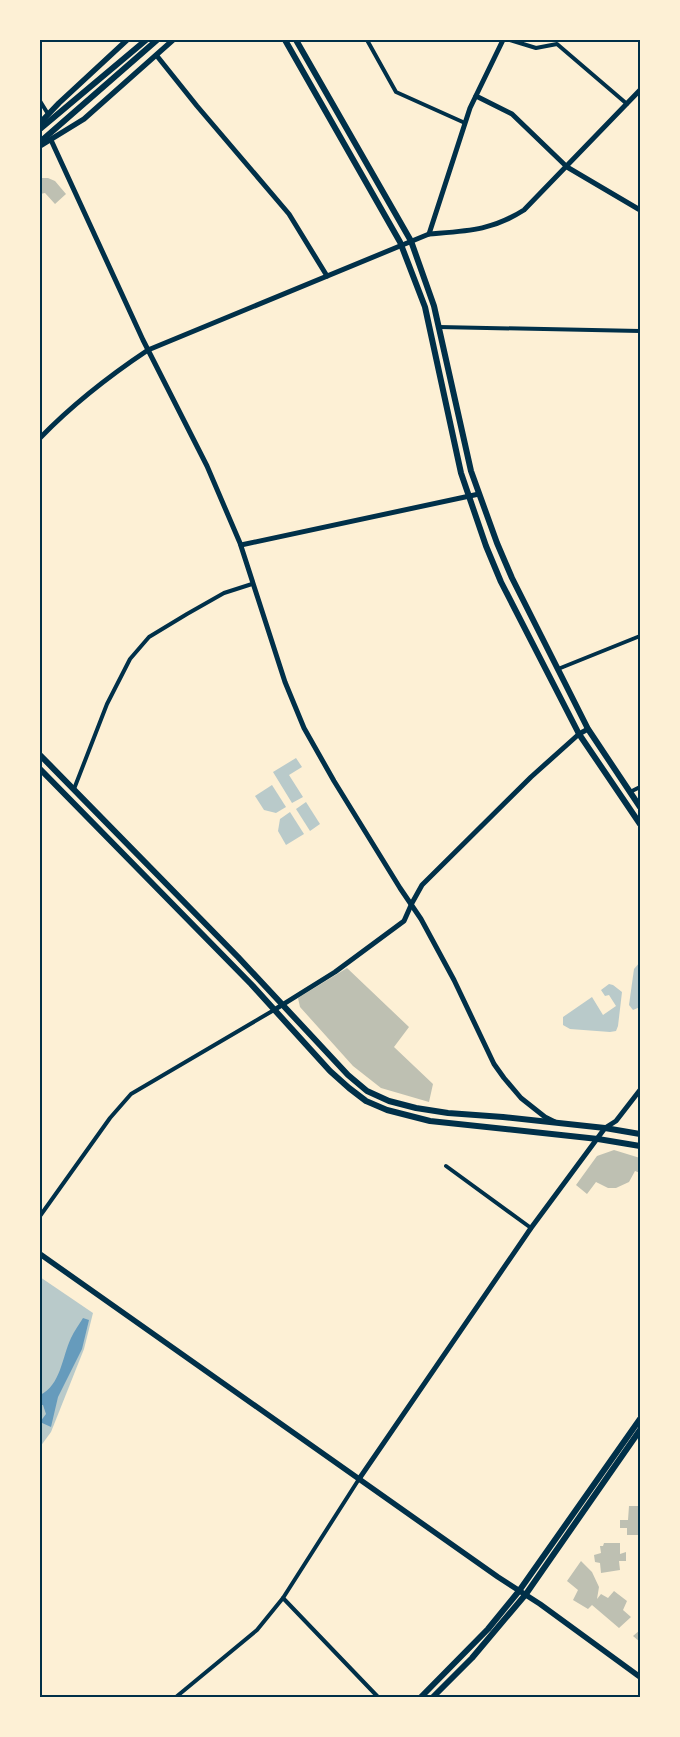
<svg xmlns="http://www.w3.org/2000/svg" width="680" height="1737" font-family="Roboto,sans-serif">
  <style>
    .green { fill: #b9caca }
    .water { fill: #669bbc }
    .building { fill: #bec0b2 }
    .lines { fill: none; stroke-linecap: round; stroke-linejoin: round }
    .minor { stroke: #003049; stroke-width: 4 }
    .tertiary { stroke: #003049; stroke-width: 5 }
    .secondary { stroke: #003049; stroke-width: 5.5 }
    .primary { stroke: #003049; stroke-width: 6 }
    .neatline { fill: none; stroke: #003049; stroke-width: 2 }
  </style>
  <rect width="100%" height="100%" fill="#fdf0d5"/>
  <g class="green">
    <polygon points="296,758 302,767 289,775 303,797 292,803 273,772"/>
    <polygon points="272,785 286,807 276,813 264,810 255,796"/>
    <polygon points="306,802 320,824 310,831 296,809"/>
    <polygon points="290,812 304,834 286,845 278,831 280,819"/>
    <polygon points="640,962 640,1007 633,1010 629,1005 634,969"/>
    <polygon points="609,984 613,985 622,992 618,1026 616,1031 610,1032 570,1029 563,1025 563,1017 592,997 603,1015 616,1006 609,995 605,996 601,990"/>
    <polygon points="40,1277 93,1313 84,1349 51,1432 40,1447"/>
  </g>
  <path class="water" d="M83,1318L89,1320L82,1349L58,1397L51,1427L40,1422L46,1414L43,1405H40V1395C61,1385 62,1357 71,1338C74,1331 79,1325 83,1318Z"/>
  <g class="building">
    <polygon points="40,178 48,178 55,181 66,194 55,204 45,193 40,194"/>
    <polygon points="347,968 409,1027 394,1047 433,1084 429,1102 381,1088 353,1066 300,1007 298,998"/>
    <polygon points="614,1150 640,1158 640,1173 635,1171 629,1182 616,1188 608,1188 596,1182 587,1194 576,1185 597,1156"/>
    <polygon points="629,1506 640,1506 640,1535 627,1535 627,1528 620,1528 620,1520 628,1520"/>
    <polygon points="604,1543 620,1543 620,1554 626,1552 626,1561 619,1561 620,1570 601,1573 600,1563 595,1562 594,1555 601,1553 600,1546 603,1546"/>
    <polygon points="581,1561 592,1572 599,1587 597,1599 601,1594 608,1598 614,1591 627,1601 623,1610 631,1617 619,1628 592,1605 588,1609 573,1600 578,1590 567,1581"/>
    <polygon points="640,1630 640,1642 633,1636"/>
  </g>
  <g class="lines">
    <g class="minor">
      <polyline points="367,40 396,92 465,123"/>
      <polyline points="510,40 536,48 557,44 627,104"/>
      <polyline points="40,101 48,114"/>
      <polyline points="439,327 640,331"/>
      <polyline points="558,669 640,636"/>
      <polyline points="74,789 107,704 130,659 149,637 187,614 224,593 252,584"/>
      <polyline points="630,792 640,787"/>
      <polyline points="446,1166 531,1228"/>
      <polyline points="40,1216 110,1118 131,1094 274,1010"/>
      <polyline points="283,1598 378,1697"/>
      <polyline points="176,1697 257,1630 283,1598 359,1479"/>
    </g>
    <g class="tertiary">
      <polyline points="157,56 197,106 289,214 327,276"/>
      <polyline points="476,96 512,114 567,167 640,210"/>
      <polyline points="51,140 143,340 207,466 240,543 285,682 304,728 334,781 400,888 421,919 454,980 494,1064 504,1078 521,1098 545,1117 555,1122"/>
      <polyline points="429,234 470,108 503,40"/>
      <path d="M40,438C72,405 109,376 148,350L429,234C467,231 491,231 524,210L640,90"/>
      <polyline points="241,545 479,494"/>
      <polyline points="274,1010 335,972 404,921 412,903 422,885 531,777 579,734 588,729"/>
      <polyline points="359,1479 531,1228 605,1128 616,1121 640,1090"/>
    </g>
    <g class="secondary">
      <polyline points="40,123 59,103 127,40"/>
      <polyline points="40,146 84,119 173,40"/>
      <polyline points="40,1254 498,1577 540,1604 640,1677"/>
    </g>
    <g class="primary">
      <polyline points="285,40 400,242 425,307 461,473 486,546 501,582 579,734 640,824"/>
      <polyline points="296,40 411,241 434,306 471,471 497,543 512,578 588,729 640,807"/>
      <polyline points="40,129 146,40"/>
      <polyline points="40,142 157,40"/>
      <polyline points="40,755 238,957 348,1075 367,1091 389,1101 416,1108 448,1113 503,1117 605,1128 640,1134"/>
      <polyline points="40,769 251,984 330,1071 349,1088 366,1101 387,1110 430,1121 598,1139 640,1146"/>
      <polyline points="421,1697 488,1629 519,1591 640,1419"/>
      <polyline points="433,1697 472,1658 526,1594 640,1430"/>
    </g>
  </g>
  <rect width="680" height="1737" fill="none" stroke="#fdf0d5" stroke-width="82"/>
  <rect x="41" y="41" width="598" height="1655" class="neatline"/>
</svg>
